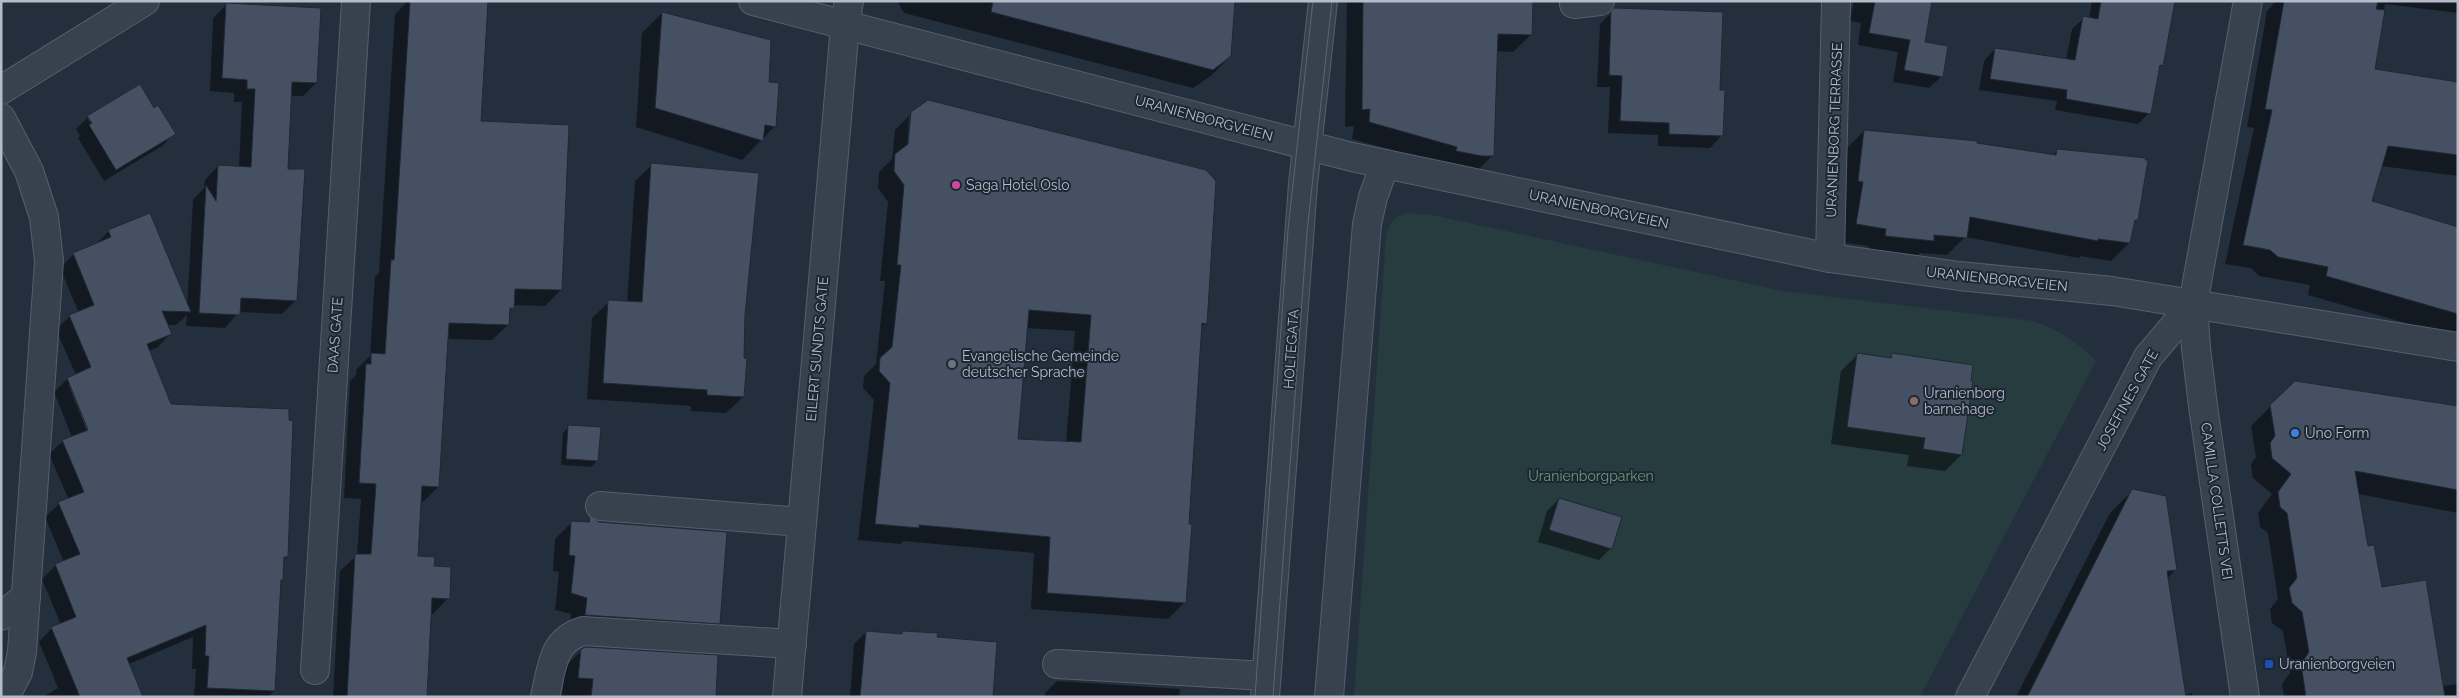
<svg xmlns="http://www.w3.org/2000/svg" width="2459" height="698" font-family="Raleway,sans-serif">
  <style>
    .green { fill: #263c3f }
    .shadow { fill: #0007; fill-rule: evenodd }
    .building { fill: #455162; stroke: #1f2835; fill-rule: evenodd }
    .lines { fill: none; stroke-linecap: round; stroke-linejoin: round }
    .minor-casing { stroke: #565f6c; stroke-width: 30 }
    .minor { stroke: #38414e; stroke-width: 28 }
    .tram { stroke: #5a6575; stroke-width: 1 }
    .hotel-dot { fill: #d1479c; stroke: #1d2633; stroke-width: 2 }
    .worship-dot { fill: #6b7280; stroke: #1d2633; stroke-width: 2 }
    .education-dot { fill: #8d6e63; stroke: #1d2633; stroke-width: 2 }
    .shop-dot { fill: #3f7fe0; stroke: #1d2633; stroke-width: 2 }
    .transit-dot { fill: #1a4fb4; stroke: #1d2633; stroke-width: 2 }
    .labels { text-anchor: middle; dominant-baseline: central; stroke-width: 4; stroke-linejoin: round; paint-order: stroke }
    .street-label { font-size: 14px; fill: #b4bcc9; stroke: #1d2633 }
    .poi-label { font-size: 14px; fill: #b4bcc9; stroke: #1d2633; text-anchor: start }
    .park-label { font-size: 14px; fill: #6b9a76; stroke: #1d2633 }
  </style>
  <rect width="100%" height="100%" fill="#242f3e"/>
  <path class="green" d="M1407,213L1432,215L1784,291L2033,321C2059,330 2077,341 2096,361L1920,697H1354L1386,235C1390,223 1394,216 1407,213Z"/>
  <g class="shadow">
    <polygon points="408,1 461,1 480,123 561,290 545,306 513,305 509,312 508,325 492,340 447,339 438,487 422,503 420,503 417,558 433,567 448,598 433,614 430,614 426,697 333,697 340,571 357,555 361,499 344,498 350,381 356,375 356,370 370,356 375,277 379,273 395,14"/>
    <polygon points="897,1 1233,1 1230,56 1212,75 1193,88 904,13"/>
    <polygon points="1347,1 1531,1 1531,35 1513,52 1496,51 1493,155 1475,173 1352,139 1354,126 1345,127"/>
    <polygon points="1854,1 1931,1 1923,43 1942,76 1929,88 1893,82 1898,52 1858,45 1861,23 1850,21"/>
    <polygon points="2092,1 2171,1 2170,21 2149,113 2138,124 2055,110 2057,101 1979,90 1984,61 1995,49 2066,60 2072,29 2084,18 2089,19"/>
    <polygon points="2276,1 2458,1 2458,13 2385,4 2374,70 2458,83 2458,176 2381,166 2370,202 2458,228 2458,338 2308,295 2310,285 2259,276 2251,268 2225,264 2254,128 2247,127 2267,11"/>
    <path d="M227,4L316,83L303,96H290L287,170L303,171L295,301L282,314L239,312L225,328L186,326L187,315L176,325H166L170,334L157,348L148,351L171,405L287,556L283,560L282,580L280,582L274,691L268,697H194L196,669H192L193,637L129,664L142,697H43L58,688L39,642L52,628L61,625L42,579L56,565L64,562L45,517L59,504L69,500L49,454L63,441L72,437L54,392L67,379L76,375L56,330L70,316L79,313L60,268L74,254L95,245L109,231L187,307L193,200L204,188L205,180L218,166L239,167L242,102H234V93L210,91L213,18ZM68,384H70L91,435L89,436Z"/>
    <polygon points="1615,9 1719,91 1722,135 1710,148 1658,146 1658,135 1608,133 1610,87 1597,87 1600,24"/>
    <polygon points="662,13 767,83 775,126 742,160 636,127 642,33"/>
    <path d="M154,110L174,134L162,146L104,181L78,138L80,136L76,129L88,117ZM87,118H90L96,128L94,129Z"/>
    <path d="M912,113L1206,323L1200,328L1187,525L1185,602L1168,619L1031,609L1034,553L903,541L901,544L858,540L874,400L863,388L864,376L876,364L885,281H880L888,202L878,188L879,172L892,159L895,130ZM909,116H912L909,150H907ZM1026,328L1075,331L1066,443L1017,440Z"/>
    <polygon points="1864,131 1976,144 2052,156 2058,150 2137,219 2133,223 2129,243 2111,261 2080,256 2079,258 1965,237 1947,255 1920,253 1914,259 1868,254 1869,246 1839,242 1845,199 1840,199 1846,149"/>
    <polygon points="652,165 744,315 743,397 726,413 691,411 691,406 587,399 592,318 609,302 627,303 635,181"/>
    <polygon points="1858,354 1888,359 1893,354 1961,455 1945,471 1907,466 1909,455 1831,444 1841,371"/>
    <polygon points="2458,405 2458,513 2358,494 2367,548 2381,589 2442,686 2458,684 2458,697 2284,697 2282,684 2290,673 2283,631 2272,623 2270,609 2278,599 2268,533 2260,527 2258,513 2272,494 2253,478 2251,464 2256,457 2251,426 2271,406 2454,407"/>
    <polygon points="569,426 597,461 591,467 561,465 563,433"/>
    <polygon points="2133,490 2176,569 2167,579 2185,695 2192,693 2193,697 2016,697 2110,513"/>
    <polygon points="1559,499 1611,548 1599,560 1538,542 1547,511"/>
    <polygon points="590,519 719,623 702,640 569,632 571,614 555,610 559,572 553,571 555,539 572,522 586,523"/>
    <polygon points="866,632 899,635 903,632 936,638 992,697 850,697 854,644"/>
    <polygon points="582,650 714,697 562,697 565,667"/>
    <polygon points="1057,681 1180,689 1179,697 1045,697 1045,693"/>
  </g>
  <g class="building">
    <polygon points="410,1 488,1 481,121 569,125 562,290 515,289 514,309 510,308 509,325 449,323 439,487 422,486 418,556 435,557 434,566 451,567 450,599 432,598 427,697 347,697 355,554 371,554 376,484 359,483 366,364 371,364 371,353 385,354 391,260 394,260"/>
    <polygon points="993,1 1235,1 1231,56 1213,70 991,12"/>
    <polygon points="1363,1 1533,1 1532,35 1498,34 1494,156 1482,156 1456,151 1457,147 1369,122 1370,109 1362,110"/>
    <polygon points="1875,1 1932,1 1925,42 1948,46 1943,77 1904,70 1910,40 1869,33"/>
    <polygon points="2101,1 2175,1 2163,66 2160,65 2151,114 2066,99 2067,90 1990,79 1995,48 2075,60 2083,16 2098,19"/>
    <polygon points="2284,1 2378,1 2376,9 2385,10 2375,69 2458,82 2458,155 2388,146 2372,201 2458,227 2458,314 2326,276 2328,267 2278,257 2270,250 2243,245 2272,110 2265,109"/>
    <polygon points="226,3 321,8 317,83 292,82 288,169 305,169 297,301 241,298 240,315 199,313 206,185 216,201 218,165 251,167 255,89 247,89 247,80 222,78"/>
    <polygon points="1614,8 1723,12 1720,90 1725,90 1723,136 1669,134 1669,123 1620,121 1622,76 1609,75 1611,11"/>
    <polygon points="662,12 771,40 769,82 779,83 776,127 765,125 763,141 655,108"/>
    <polygon points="140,84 154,108 158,105 176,134 116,170 89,125 92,123 87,116"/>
    <path d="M928,100L1206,170L1216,181L1207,324L1202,323L1189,524H1192L1186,603L1047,593L1050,537L919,525V528L875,524L890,383L879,371L880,358L892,347L901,265H897L904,185L894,171L895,154L908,144L911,112ZM1029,310L1091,315L1081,442L1018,439Z"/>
    <polygon points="1864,130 1977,141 1977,143 2056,155 2057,149 2146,158 2145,160 2148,160 2138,220 2135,220 2130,243 2098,239 2098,241 1970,217 1967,238 1934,235 1934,241 1885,236 1886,229 1856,224 1863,182 1858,181"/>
    <polygon points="651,163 759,173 745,315 744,358 747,358 744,397 707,395 707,390 603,383 608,300 642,302"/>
    <polygon points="150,213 191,312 162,311 172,334 147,344 171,404 289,409 289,420 293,421 288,557 284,557 283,580 281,580 275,691 207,688 209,656 205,656 206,625 127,658 143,697 80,697 51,627 76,617 55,564 80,554 58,502 84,492 62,440 88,430 67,378 91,367 69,315 94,305 73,253 111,237 108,230"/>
    <polygon points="1857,353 1891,358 1892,353 1973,365 1971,381 1973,381 1962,455 1923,449 1925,438 1847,427"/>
    <polygon points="2295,381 2458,406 2458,490 2355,471 2368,546 2374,545 2382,587 2426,580 2445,697 2306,697 2301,664 2309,652 2302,612 2292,603 2289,588 2297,578 2287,513 2280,507 2278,492 2291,474 2272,458 2270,443 2275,436 2270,405"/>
    <polygon points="568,425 601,427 598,461 566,459"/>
    <polygon points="2132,489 2166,496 2177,570 2167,571 2186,697 2027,697"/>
    <polygon points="1559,498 1622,517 1612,549 1549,530"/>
    <polygon points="590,517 599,522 727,532 720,624 585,615 587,598 571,593 575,556 569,555 571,521 589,522"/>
    <polygon points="866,631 902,634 902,631 938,633 937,637 997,642 993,697 860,697"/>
    <polygon points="586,647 718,655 716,697 591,697 593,679 578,678 581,649"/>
  </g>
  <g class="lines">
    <g class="minor-casing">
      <g id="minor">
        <polyline points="753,1 1352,157 1830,258 1959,276 2112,291 2458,347"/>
        <polyline points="1574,4 1600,1"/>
        <polyline points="1,90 145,1"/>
        <polyline points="1,118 29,171 44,217 49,261 22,652 18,672 5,697"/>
        <polyline points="1830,258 1836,1"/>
        <polyline points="600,506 802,522"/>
        <polyline points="1,616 26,597"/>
        <polyline points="1057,664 1266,676"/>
        <polyline points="315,670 356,1"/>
        <path d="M545,697C552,669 551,641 583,631L792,644"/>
        <polyline points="787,697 845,25 849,1"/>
        <polyline points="1265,697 1303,184 1323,1"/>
        <polyline points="1329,697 1367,224 1373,197 1385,164"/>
        <polyline points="1970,697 2148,357 2193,304"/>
        <polyline points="2245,697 2203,406 2196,348 2193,304 2248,1"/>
      </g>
    </g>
    <use href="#minor" class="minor"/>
    <g class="tram">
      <polyline points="1255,697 1288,230 1313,1"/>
      <polyline points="1273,697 1307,232 1332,1"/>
    </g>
  </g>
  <circle class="hotel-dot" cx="956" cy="185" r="5"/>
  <circle class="worship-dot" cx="952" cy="364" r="5"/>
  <circle class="education-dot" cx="1914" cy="401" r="5"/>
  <circle class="shop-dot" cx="2295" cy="433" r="5"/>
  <rect class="transit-dot" x="2264" y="659" width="10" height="10" rx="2.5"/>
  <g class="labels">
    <g class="street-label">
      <text transform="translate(1204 118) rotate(15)">URANIENBORGVEIEN</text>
      <text transform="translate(1834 130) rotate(-88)">URANIENBORG TERRASSE</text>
      <text transform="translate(1599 209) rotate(12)">URANIENBORGVEIEN</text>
      <text transform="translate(1997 279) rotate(6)">URANIENBORGVEIEN</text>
      <text transform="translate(335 335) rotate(-86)">DAAS GATE</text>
      <text transform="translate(817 349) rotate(-85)">EILERT SUNDTS GATE</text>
      <text transform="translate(1291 349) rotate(-86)">HOLTEGATA</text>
      <text transform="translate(2127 400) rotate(-61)">JOSEFINES GATE</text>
      <text transform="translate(2217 501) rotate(82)">CAMILLA COLLETTS VEI</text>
    </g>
    <g class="poi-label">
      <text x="966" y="185">Saga Hotel Oslo</text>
      <text x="962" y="356">Evangelische Gemeinde<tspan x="962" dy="16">deutscher Sprache</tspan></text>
      <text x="1924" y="393">Uranienborg<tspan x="1924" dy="16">barnehage</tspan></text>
      <text x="2305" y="433">Uno Form</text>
      <text x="2279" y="664">Uranienborgveien</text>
    </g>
    <g class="park-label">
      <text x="1591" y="476">Uranienborgparken</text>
    </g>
  </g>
  <rect width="2459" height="698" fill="none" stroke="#b4bcc9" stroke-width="5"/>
</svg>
